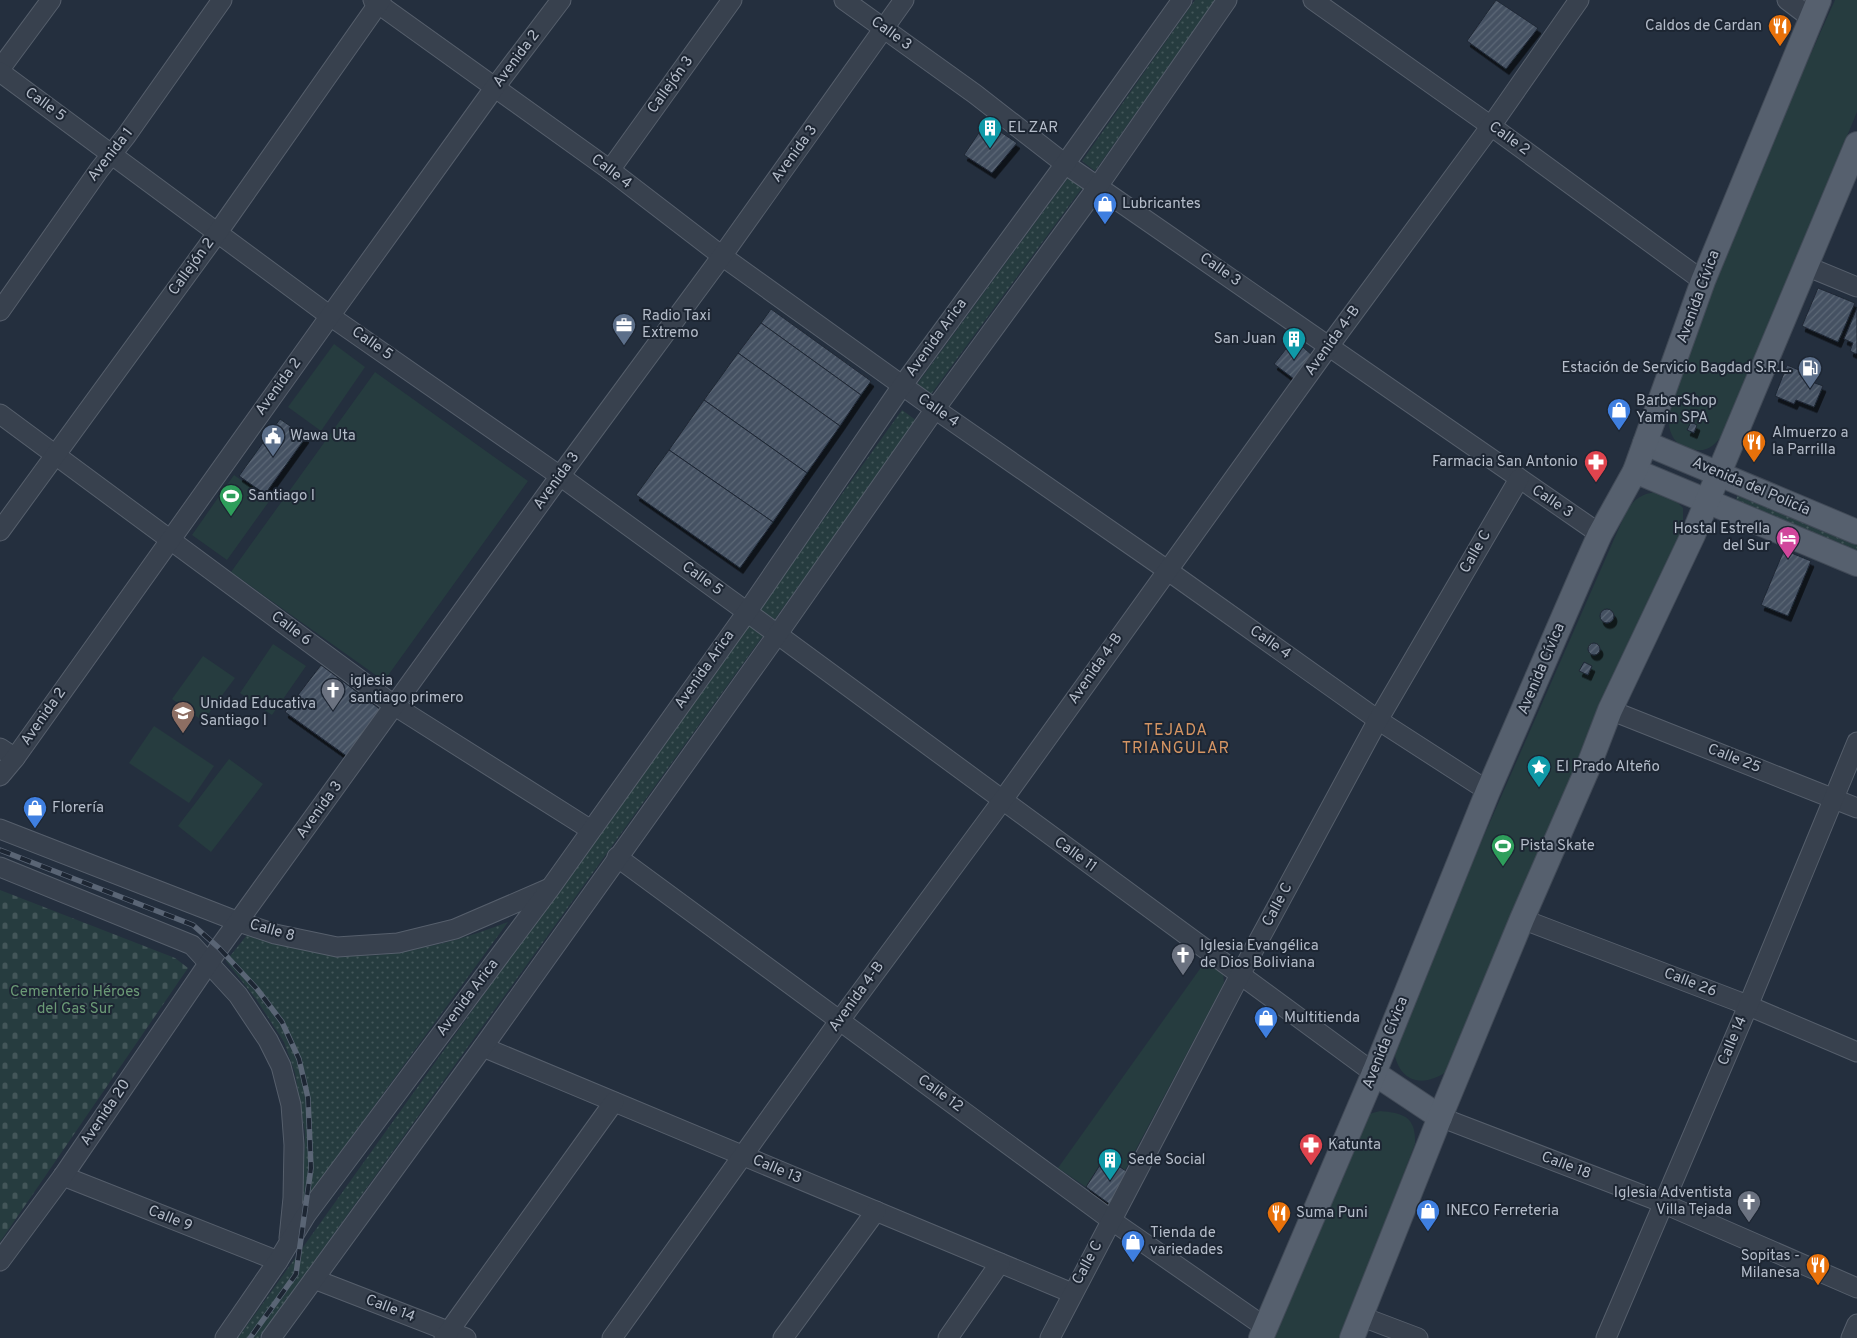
<svg xmlns="http://www.w3.org/2000/svg" width="1857" height="1338" font-family="Overpass,sans-serif">
  <style>
    .grass { fill: url(#grass-dots) }
    .cemetery { fill: url(#cemetery-stones) }
    .park { fill: #263c3f }
    .building { fill: url(#building-hatch); stroke: #1f2835; filter: url(#shadow) }
    .lines { fill: none; stroke-linecap: round; stroke-linejoin: round }
    .minor-casing { stroke: #565f6c; stroke-width: 21 }
    .major-casing { stroke: #414a57; stroke-width: 26 }
    .minor { stroke: #38414e; stroke-width: 19 }
    .major { stroke: #56606e; stroke-width: 24 }
    .rail-casing { stroke: #5a6575; stroke-width: 5.5 }
    .rail { stroke: #1d2633; stroke-width: 4; stroke-dasharray: 11; stroke-linecap: butt }
    .labels { text-anchor: middle; dominant-baseline: central; stroke-width: 4; stroke-linejoin: round; paint-order: stroke }
    .poi-label { font-size: 15px; fill: #b4bcc9; stroke: #1d2633; text-anchor: start }
    .street-label { font-size: 15px; fill: #b4bcc9; stroke: #1d2633 }
    .park-label { font-size: 15px; fill: #6b9a76; stroke: #1d2633 }
    .neighbourhood-label { font-size: 16px; letter-spacing: 1px; fill: #d59563; stroke: #1d2633 }
  </style>
  <defs>
    <pattern id="grass-dots" width="8" height="8" patternUnits="userSpaceOnUse" patternTransform="scale(1.25)"><rect width="8" height="8" fill="#263c3f"/><path d="M2 2h.1M6 6h.1" fill="none" stroke="#435659" stroke-width="1.8" stroke-linecap="round"/></pattern>
    <pattern id="cemetery-stones" width="16" height="16" patternUnits="userSpaceOnUse" patternTransform="scale(1.25)"><rect width="16" height="16" fill="#263c3f"/><path d="M2 7V4a2 2 0 0 1 4 0v3zM10 15v-3a2 2 0 0 1 4 0v3z" fill="#435659"/></pattern>
    <pattern id="building-hatch" width="6" height="6" patternUnits="userSpaceOnUse" patternTransform="scale(1.25)"><rect width="6" height="6" fill="#455162"/><path d="M-1 1l2-2M0 6l6-6M5 7l2-2" fill="none" stroke="#5d6877"/></pattern>
    <filter id="shadow"><feDropShadow dx="3" dy="5.5" stdDeviation="0" flood-color="#0009"/></filter>
  </defs>
  <rect width="100%" height="100%" fill="#242f3e"/>
  <g class="grass">
    <polygon points="1195,0 1215,0 1095,171 1082,161"/>
    <polygon points="1071,174 1085,184 929,397 915,387"/>
    <polygon points="902,410 917,421 259,1338 238,1338"/>
    <polygon points="1738,494 1857,542 1857,552 1737,502 1736,500"/>
    <path d="M508,922L302,1205L305,1133L295,1073L284,1042L256,999L226,961L247,935C284,945 318,953 356,955C363,955 371,956 379,955C423,950 467,938 508,922Z"/>
  </g>
  <polygon class="cemetery" points="0,890 175,958 188,968 0,1242"/>
  <g class="park">
    <path d="M1835,0H1857V112L1723,434C1720,438 1716,443 1712,446C1708,449 1702,451 1697,450C1676,449 1667,434 1669,415L1719,258Z"/>
    <polygon points="334,344 365,367 321,431 288,407"/>
    <polygon points="375,372 528,481 384,681 231,572"/>
    <polygon points="234,475 270,500 227,560 192,535"/>
    <path d="M1655,492L1674,499L1683,508V534L1450,1069C1420,1092 1395,1080 1393,1043L1626,512C1633,500 1641,494 1655,492Z"/>
    <polygon points="273,644 306,666 272,715 240,693"/>
    <polygon points="203,656 235,678 203,721 172,699"/>
    <polygon points="154,726 214,766 189,803 129,763"/>
    <polygon points="229,759 263,784 211,852 178,826"/>
    <polygon points="1207,959 1223,973 1224,982 1221,989 1108,1202 1058,1168"/>
    <path d="M1380,1111C1404,1113 1416,1117 1415,1144L1341,1338H1272L1369,1114Z"/>
  </g>
  <g class="building">
    <polygon points="1496,0 1538,28 1506,69 1467,41"/>
    <polygon points="986,122 1017,143 992,173 964,155"/>
    <polygon points="1818,288 1855,303 1838,342 1802,326"/>
    <polygon points="1857,308 1857,353 1856,354 1850,351 1853,343 1844,339"/>
    <polygon points="771,309 871,381 861,395 761,323"/>
    <polygon points="761,323 861,395 840,426 738,353"/>
    <polygon points="1294,339 1313,356 1294,379 1274,364"/>
    <polygon points="738,353 840,426 807,473 704,400"/>
    <polygon points="1787,365 1806,373 1804,379 1823,386 1814,407 1796,400 1794,404 1775,396"/>
    <polygon points="704,400 807,473 773,522 669,450"/>
    <polygon points="280,419 306,437 265,494 239,476"/>
    <polygon points="1691,422 1697,425 1694,433 1687,430"/>
    <polygon points="669,450 773,522 740,568 636,495"/>
    <polygon points="1784,550 1811,561 1788,616 1761,605"/>
    <circle cx="1607" cy="616" r="7"/>
    <circle cx="1594" cy="649" r="6"/>
    <polygon points="1584,662 1592,666 1588,675 1579,671"/>
    <polygon points="321,665 381,710 348,757 285,712"/>
    <polygon points="321,665 381,710 348,757 285,712"/>
    <polygon points="1105,1157 1132,1175 1115,1208 1086,1187"/>
  </g>
  <g class="lines">
    <g class="minor-casing">
      <g id="minor">
        <polyline points="373,0 610,170 722,256 935,409 1167,570 1378,720 1488,791"/>
        <polyline points="844,0 975,94 1065,164 1600,534"/>
        <polyline points="1313,0 1491,126 1703,281"/>
        <polyline points="1787,0 1811,18"/>
        <polyline points="0,69 51,0"/>
        <polyline points="0,72 330,316 560,476 747,612 1374,1073"/>
        <polyline points="610,170 732,0"/>
        <polyline points="1806,266 1857,287"/>
        <polyline points="0,311 99,170 126,136 222,0"/>
        <polyline points="0,414 395,706 591,830"/>
        <polyline points="0,531 218,232 381,0"/>
        <polyline points="1610,710 1857,808"/>
        <polyline points="0,748 15,758"/>
        <polyline points="0,776 15,758 330,316 495,87 561,0"/>
        <polyline points="0,829 239,922 275,934 337,947 398,943 455,929 550,888"/>
        <polyline points="617,857 1111,1220 1265,1327"/>
        <polyline points="0,867 192,945 238,995 268,1040 281,1066 291,1105 294,1145 293,1198 289,1238"/>
        <polyline points="1522,919 1737,1001 1857,1052"/>
        <polyline points="483,1047 1072,1293"/>
        <polyline points="1440,1117 1653,1199 1857,1288"/>
        <polyline points="63,1176 278,1261"/>
        <polyline points="0,1261 63,1176 219,948 560,476 722,256 904,0"/>
        <polyline points="314,1279 466,1338"/>
        <polyline points="1360,1316 1418,1338"/>
        <polyline points="225,1338 278,1261 306,1215 551,887 747,612 902,386 1065,164 1182,0"/>
        <polyline points="271,1338 483,1047 777,635 935,409 1098,186 1227,0"/>
        <polyline points="444,1338 614,1102"/>
        <polyline points="612,1338 840,1020 1002,801 1329,346 1491,126 1579,0"/>
        <polyline points="783,1338 876,1211"/>
        <polyline points="948,1338 1000,1263"/>
        <polyline points="1050,1338 1240,975 1378,720 1519,479"/>
        <polyline points="1606,1338 1748,1006 1857,742"/>
        <polyline points="1851,1338 1857,1324"/>
      </g>
    </g>
    <g class="major-casing">
      <g id="major">
        <polyline points="1645,443 1857,532"/>
        <polyline points="1635,471 1857,564"/>
        <polyline points="1374,1073 1440,1117"/>
        <polyline points="1261,1338 1374,1073 1488,791 1583,572 1600,534 1635,471 1703,281 1819,0"/>
        <polyline points="1352,1338 1440,1117 1522,919 1587,770 1610,710 1693,535 1857,144"/>
      </g>
    </g>
    <use href="#minor" class="minor"/>
    <use href="#major" class="major"/>
    <g class="rail-casing">
      <polyline id="rail" points="0,850 193,925 219,948 257,989 282,1022 299,1059 308,1098 311,1168 296,1274 250,1338"/>
    </g>
    <use href="#rail" class="rail"/>
  </g>
  <defs>
    <g id="restaurant-pin" transform="scale(1.25)"><path d="M0 17L-7.5 6A9.5 9.5 0 1 1 7.5 6Z" fill="#e8710a" stroke="#1d2633"/><path d="M-5-6h1v4h1v-4h1v4h1v-4h1v5L-1.5 .5V6h-2V.5L-5-1ZM5-6V6H3V1.5H1.5Q1.5-4 5-6Z" fill="#fff"/></g>
    <g id="building-pin" transform="scale(1.25)"><path d="M0 17L-7.5 6A9.5 9.5 0 1 1 7.5 6Z" fill="#0f9aa8" stroke="#1d2633"/><path d="M-4-6H4V6H1V3H-1V6H-4ZM-2.5-4.3h1.7v1.8h-1.7ZM.8-4.3h1.7v1.8H.8ZM-2.5-1h1.7V.8h-1.7ZM.8-1h1.7V.8H.8Z" fill="#fff"/></g>
    <g id="shop-pin" transform="scale(1.25)"><path d="M0 17L-7.5 6A9.5 9.5 0 1 1 7.5 6Z" fill="#3f7fe0" stroke="#1d2633"/><path d="M-5-2.5h2.3a2.7 3.5 0 0 1 5.4 0H5L5.5 6h-11ZM-1.5-2.5h3a1.5 2.3 0 0 0-3 0Z" fill="#fff"/></g>
    <g id="office-pin" transform="scale(1.25)"><path d="M0 17L-7.5 6A9.5 9.5 0 1 1 7.5 6Z" fill="#5c6f8a" stroke="#1d2633"/><path d="M-6-3h4V-5.5h4V-3h4V5H-6ZM-1-4.5V-3h2v-1.5ZM-6 0V1H6V0Z" fill="#fff"/></g>
    <g id="fuel-pin" transform="scale(1.25)"><path d="M0 17L-7.5 6A9.5 9.5 0 1 1 7.5 6Z" fill="#5c6f8a" stroke="#1d2633"/><path d="M-5.5-6h7V0h2V4h1.3V-2.5L3-4.5l.8-.8L6-3V5H2.5V1h-1V6h-7ZM-4.2-4.7v3.2H.2V-4.7Z" fill="#fff"/></g>
    <g id="civic-pin" transform="scale(1.25)"><path d="M0 17L-7.5 6A9.5 9.5 0 1 1 7.5 6Z" fill="#5c6f8a" stroke="#1d2633"/><path d="M-.6-6.5H3V-4.5H.6V-3L4-1V1h2V6H-6V1h2V-1L-.6-3ZM-1.2 2.5V6h2.4V2.5Z" fill="#fff"/></g>
    <g id="pharmacy-pin" transform="scale(1.25)"><path d="M0 17L-7.5 6A9.5 9.5 0 1 1 7.5 6Z" fill="#e0444e" stroke="#1d2633"/><path d="M-2-6h4v4h4v4h-4v4h-4v-4h-4v-4h4Z" fill="#fff"/></g>
    <g id="stadium-pin" transform="scale(1.25)"><path d="M0 17L-7.5 6A9.5 9.5 0 1 1 7.5 6Z" fill="#2e9e5b" stroke="#1d2633"/><path d="M0-5a6.5 5 0 1 0 0 10a6.5 5 0 1 0 0-10ZM-3.5-1.8h7v3.6h-7Z" fill="#fff"/></g>
    <g id="hotel-pin" transform="scale(1.25)"><path d="M0 17L-7.5 6A9.5 9.5 0 1 1 7.5 6Z" fill="#d1479c" stroke="#1d2633"/><path d="M-6-4.5h1.5V1H6V5H4.5V3h-9V5H-6ZM-4 0a1.8 1.8 0 1 1 3.6 0ZM.5 0V-2.5h3Q6-2.5 6 0Z" fill="#fff"/></g>
    <g id="church-pin" transform="scale(1.25)"><path d="M0 17L-7.5 6A9.5 9.5 0 1 1 7.5 6Z" fill="#6b7280" stroke="#1d2633"/><path d="M-1.2-6h2.4v3.5h3.3v2.4h-3.3V6h-2.4V-.1h-3.3v-2.4h3.3Z" fill="#fff"/></g>
    <g id="school-pin" transform="scale(1.25)"><path d="M0 17L-7.5 6A9.5 9.5 0 1 1 7.5 6Z" fill="#8d6e63" stroke="#1d2633"/><path d="M0-5L7-2L0 1L-7-2ZM-4 1L0 2.5L4 1V4Q0 6-4 4Z" fill="#fff"/></g>
    <g id="sight-pin" transform="scale(1.25)"><path d="M0 17L-7.5 6A9.5 9.5 0 1 1 7.5 6Z" fill="#0f9aa8" stroke="#1d2633"/><path d="M0-6L1.8-2.2L6-1.7L2.9 1.2L3.7 5.4L0 3.3L-3.7 5.4L-2.9 1.2L-6-1.7L-1.8-2.2Z" fill="#fff"/></g>
  </defs>
  <g fill-rule="evenodd">
    <use href="#restaurant-pin" x="1780" y="26"/>
    <use href="#building-pin" x="990" y="128"/>
    <use href="#shop-pin" x="1105" y="204"/>
    <use href="#office-pin" x="624" y="325"/>
    <use href="#building-pin" x="1294" y="339"/>
    <use href="#fuel-pin" x="1810" y="368"/>
    <use href="#shop-pin" x="1619" y="410"/>
    <use href="#civic-pin" x="273" y="436"/>
    <use href="#restaurant-pin" x="1754" y="442"/>
    <use href="#pharmacy-pin" x="1596" y="462"/>
    <use href="#stadium-pin" x="231" y="496"/>
    <use href="#hotel-pin" x="1788" y="538"/>
    <use href="#church-pin" x="333" y="690"/>
    <use href="#school-pin" x="183" y="713"/>
    <use href="#sight-pin" x="1539" y="767"/>
    <use href="#shop-pin" x="35" y="808"/>
    <use href="#stadium-pin" x="1503" y="846"/>
    <use href="#church-pin" x="1183" y="955"/>
    <use href="#shop-pin" x="1266" y="1018"/>
    <use href="#pharmacy-pin" x="1311" y="1145"/>
    <use href="#building-pin" x="1110" y="1160"/>
    <use href="#church-pin" x="1749" y="1202"/>
    <use href="#shop-pin" x="1428" y="1211"/>
    <use href="#restaurant-pin" x="1279" y="1213"/>
    <use href="#shop-pin" x="1133" y="1242"/>
    <use href="#restaurant-pin" x="1818" y="1265"/>
  </g>
  <g class="labels">
    <g class="poi-label">
      <text x="1762" y="26" text-anchor="end">Caldos de Cardan</text>
      <text x="1008" y="128">EL ZAR</text>
      <text x="1122" y="204">Lubricantes</text>
      <text x="642" y="316">Radio Taxi<tspan x="642" dy="17">Extremo</tspan></text>
      <text x="1276" y="339" text-anchor="end">San Juan</text>
      <text x="1792" y="368" text-anchor="end">Estación de Servicio Bagdad S.R.L.</text>
      <text x="1636" y="401">BarberShop<tspan x="1636" dy="17">Yamin SPA</tspan></text>
      <text x="1772" y="433">Almuerzo a<tspan x="1772" dy="17">la Parrilla</tspan></text>
      <text x="290" y="436">Wawa Uta</text>
      <text x="1578" y="462" text-anchor="end">Farmacia San Antonio</text>
      <text x="248" y="496">Santiago I</text>
      <text x="1770" y="529" text-anchor="end">Hostal Estrella<tspan x="1770" dy="17">del Sur</tspan></text>
      <text x="350" y="681">iglesia<tspan x="350" dy="17">santiago primero</tspan></text>
      <text x="200" y="704">Unidad Educativa<tspan x="200" dy="17">Santiago I</tspan></text>
      <text x="1556" y="767">El Prado Alteño</text>
      <text x="52" y="808">Florería</text>
      <text x="1520" y="846">Pista Skate</text>
      <text x="1200" y="946">Iglesia Evangélica<tspan x="1200" dy="17">de Dios Boliviana</tspan></text>
      <text x="1284" y="1018">Multitienda</text>
      <text x="1328" y="1145">Katunta</text>
      <text x="1128" y="1160">Sede Social</text>
      <text x="1732" y="1193" text-anchor="end">Iglesia Adventista<tspan x="1732" dy="17">Villa Tejada</tspan></text>
      <text x="1446" y="1211">INECO Ferreteria</text>
      <text x="1296" y="1213">Suma Puni</text>
      <text x="1150" y="1233">Tienda de<tspan x="1150" dy="17">variedades</tspan></text>
      <text x="1800" y="1256" text-anchor="end">Sopitas -<tspan x="1800" dy="17">Milanesa</tspan></text>
    </g>
    <g class="street-label">
      <text transform="translate(891 34) rotate(36)">Calle 3</text>
      <text transform="translate(517 59) rotate(-53)">Avenida 2</text>
      <text transform="translate(671 85) rotate(-54)">Callejón 3</text>
      <text transform="translate(45 105) rotate(36)">Calle 5</text>
      <text transform="translate(1509 139) rotate(36)">Calle 2</text>
      <text transform="translate(795 154) rotate(-54)">Avenida 3</text>
      <text transform="translate(111 155) rotate(-52)">Avenida 1</text>
      <text transform="translate(611 172) rotate(37)">Calle 4</text>
      <text transform="translate(192 267) rotate(-54)">Callejón 2</text>
      <text transform="translate(1220 270) rotate(35)">Calle 3</text>
      <text transform="translate(1699 297) rotate(-70)">Avenida Cívica</text>
      <text transform="translate(937 338) rotate(-54)">Avenida Arica</text>
      <text transform="translate(1333 341) rotate(-54)">Avenida 4-B</text>
      <text transform="translate(372 344) rotate(35)">Calle 5</text>
      <text transform="translate(279 387) rotate(-54)">Avenida 2</text>
      <text transform="translate(938 411) rotate(35)">Calle 4</text>
      <text transform="translate(557 481) rotate(-54)">Avenida 3</text>
      <text transform="translate(1751 487) rotate(23)">Avenida del Policía</text>
      <text transform="translate(1552 502) rotate(34)">Calle 3</text>
      <text transform="translate(1476 552) rotate(-60)">Calle C</text>
      <text transform="translate(702 579) rotate(36)">Calle 5</text>
      <text transform="translate(291 629) rotate(37)">Calle 6</text>
      <text transform="translate(1270 643) rotate(35)">Calle 4</text>
      <text transform="translate(1096 669) rotate(-55)">Avenida 4-B</text>
      <text transform="translate(1542 669) rotate(-67)">Avenida Cívica</text>
      <text transform="translate(705 670) rotate(-55)">Avenida Arica</text>
      <text transform="translate(44 717) rotate(-55)">Avenida 2</text>
      <text transform="translate(1734 759) rotate(21)">Calle 25</text>
      <text transform="translate(320 810) rotate(-54)">Avenida 3</text>
      <text transform="translate(1075 855) rotate(36)">Calle 11</text>
      <text transform="translate(1278 905) rotate(-62)">Calle C</text>
      <text transform="translate(272 931) rotate(16)">Calle 8</text>
      <text transform="translate(1690 983) rotate(21)">Calle 26</text>
      <text transform="translate(857 997) rotate(-54)">Avenida 4-B</text>
      <text transform="translate(468 998) rotate(-53)">Avenida Arica</text>
      <text transform="translate(1733 1041) rotate(-67)">Calle 14</text>
      <text transform="translate(1386 1043) rotate(-68)">Avenida Cívica</text>
      <text transform="translate(940 1094) rotate(36)">Calle 12</text>
      <text transform="translate(106 1113) rotate(-56)">Avenida 20</text>
      <text transform="translate(1566 1166) rotate(21)">Calle 18</text>
      <text transform="translate(777 1170) rotate(23)">Calle 13</text>
      <text transform="translate(170 1219) rotate(22)">Calle 9</text>
      <text transform="translate(1088 1263) rotate(-62)">Calle C</text>
      <text transform="translate(390 1309) rotate(21)">Calle 14</text>
    </g>
    <g class="park-label">
      <text x="75" y="992">Cementerio Héroes<tspan x="75" dy="17">del Gas Sur</tspan></text>
    </g>
    <g class="neighbourhood-label">
      <text x="1176" y="731">TEJADA<tspan x="1176" dy="18">TRIANGULAR</tspan></text>
    </g>
  </g>
</svg>
